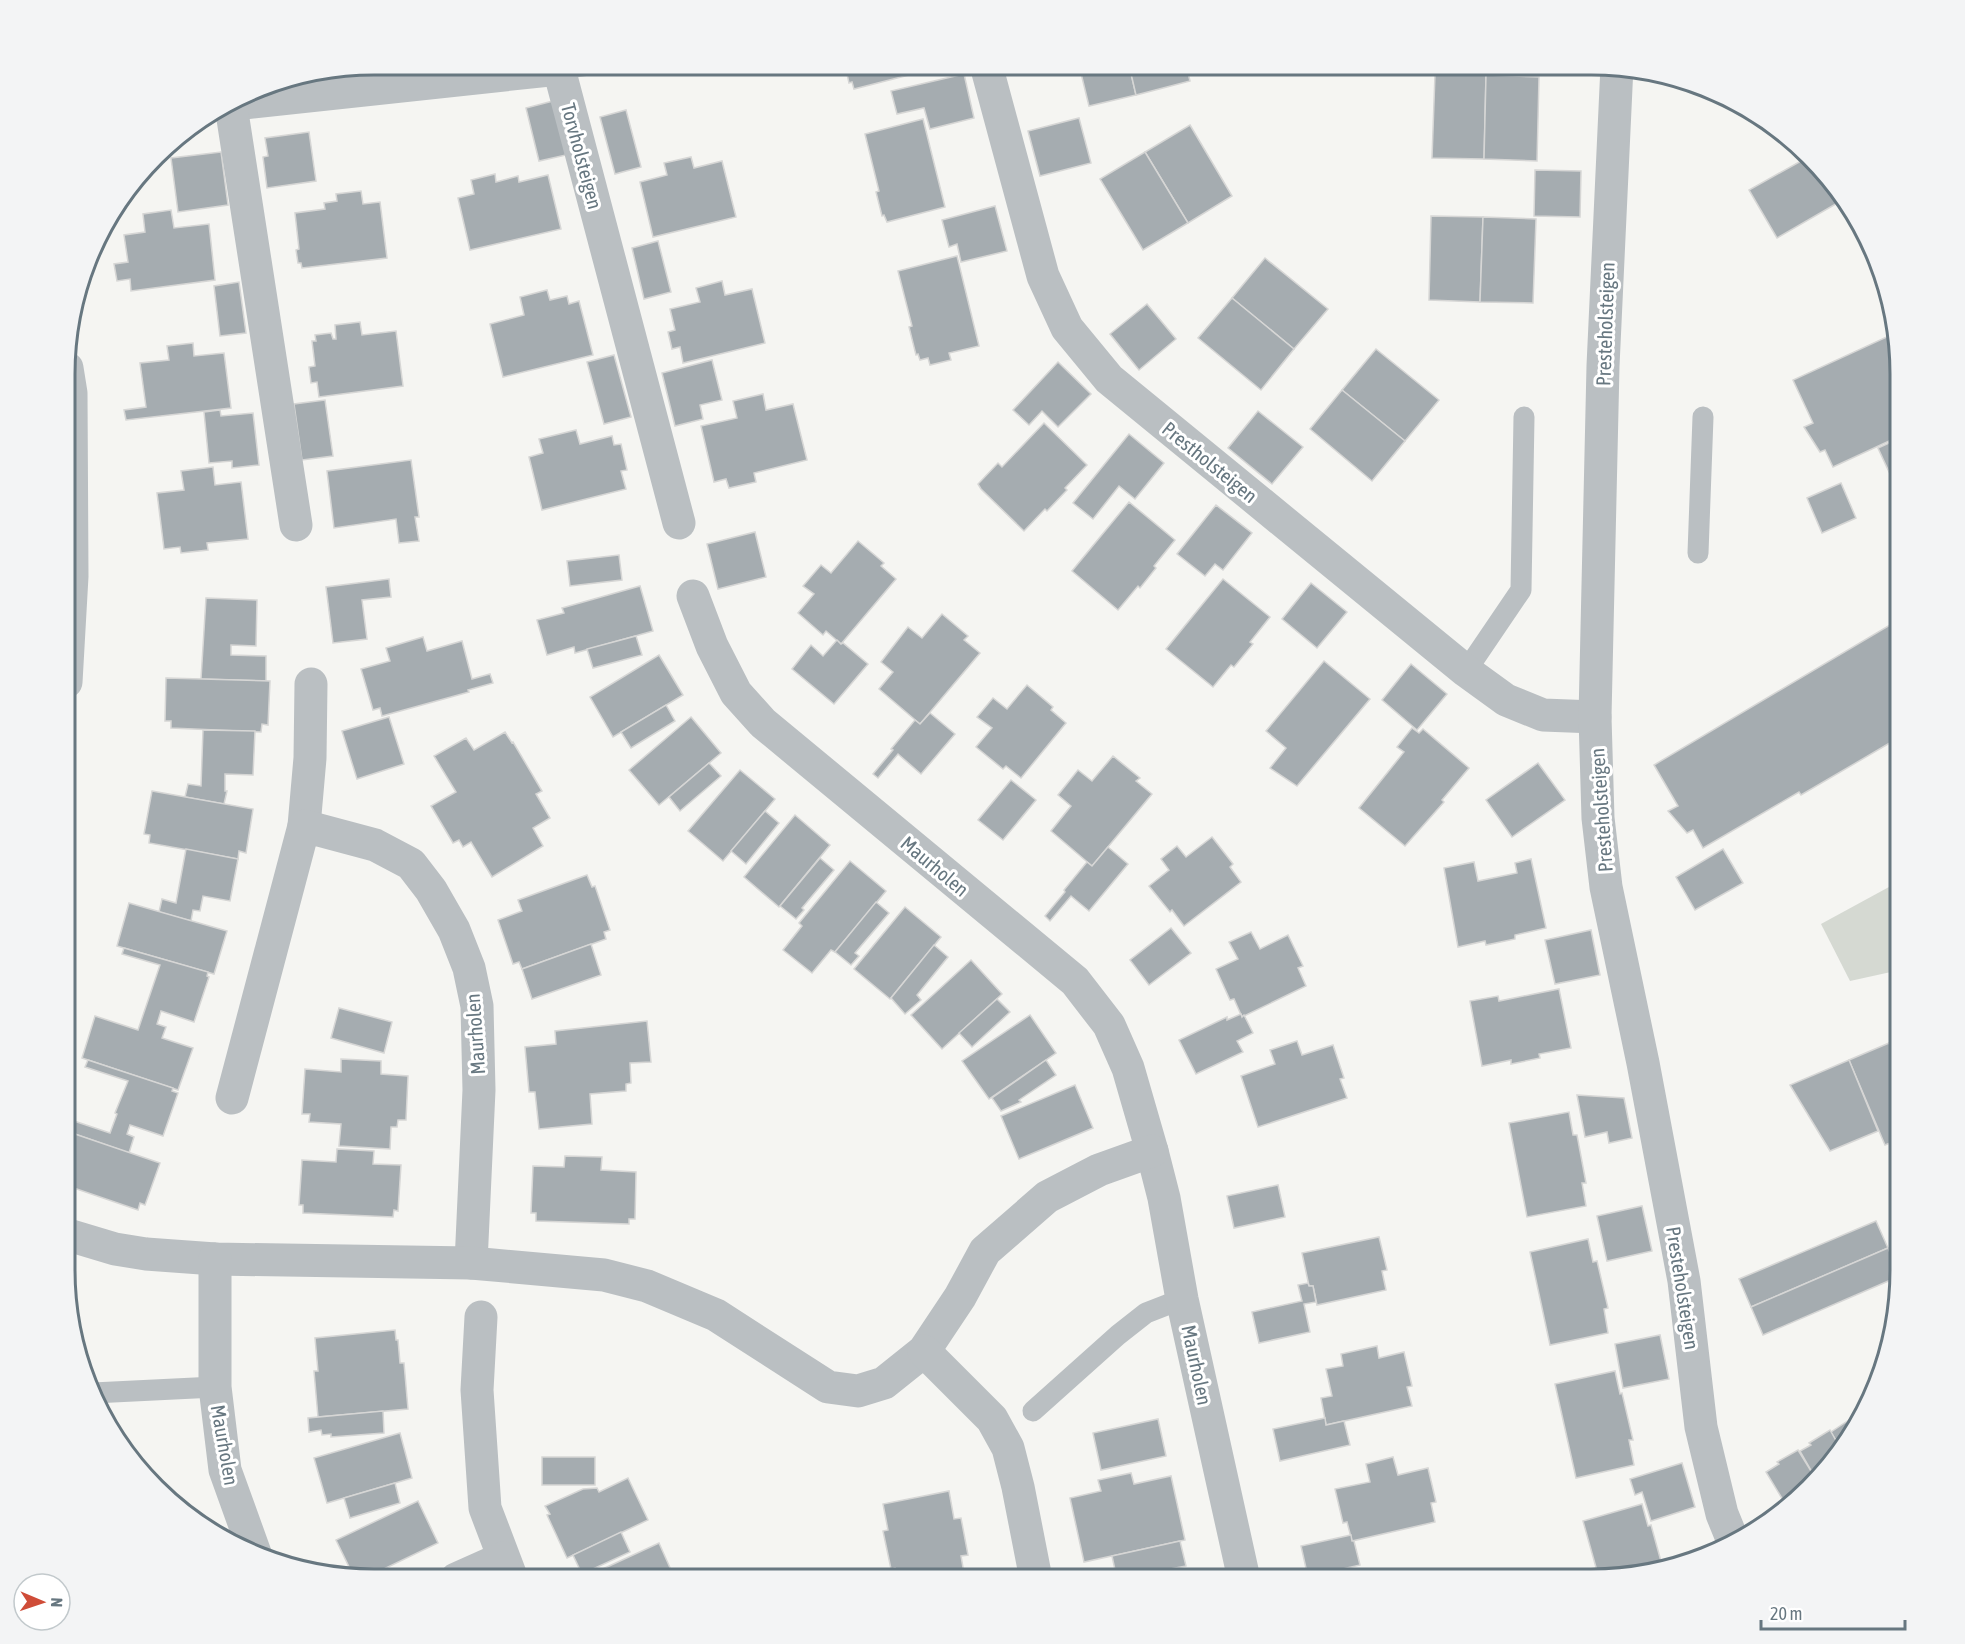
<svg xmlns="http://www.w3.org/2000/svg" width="1965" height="1644" font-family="'Asap Condensed',sans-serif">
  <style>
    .green { fill: #d5d9d2 }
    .building { fill: #a5acb0; stroke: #d6d6d5; stroke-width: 1.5 }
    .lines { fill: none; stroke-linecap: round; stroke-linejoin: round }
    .lane { stroke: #babfc2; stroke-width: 21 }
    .street { stroke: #babfc2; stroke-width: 33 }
    .labels { text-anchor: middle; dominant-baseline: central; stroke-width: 6; stroke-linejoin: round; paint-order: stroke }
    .street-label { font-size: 20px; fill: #677780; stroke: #fff }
    .rim { fill: none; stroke: #677780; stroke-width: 3 }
  </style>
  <rect width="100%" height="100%" fill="#f5f5f2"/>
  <polygon class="green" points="1900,881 1900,970 1850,981 1821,924"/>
  <g class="building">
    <polygon points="845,65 910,65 913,74 854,89 852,82 849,83"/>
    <polygon points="1079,65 1129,65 1136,95 1089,106"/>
    <polygon points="1129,65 1186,65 1190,81 1136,95"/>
    <polygon points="964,74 974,118 930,129 924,108 897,114 891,91"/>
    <polygon points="1435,74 1486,75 1484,159 1432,158"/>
    <polygon points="1486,75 1539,77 1537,161 1484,159"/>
    <polygon points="553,101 566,155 539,161 526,108"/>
    <polygon points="626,110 641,167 615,174 600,117"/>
    <polygon points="1079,118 1091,163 1040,176 1028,131"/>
    <polygon points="923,119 945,207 887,222 884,215 882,216 876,192 879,191 865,134"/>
    <polygon points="1190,125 1232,196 1188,223 1145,152"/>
    <polygon points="309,132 316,181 267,188 263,157 268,156 265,138"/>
    <polygon points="221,152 228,205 178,212 171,158"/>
    <polygon points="1145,152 1188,223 1143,250 1100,179"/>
    <polygon points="1810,156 1841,201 1777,238 1749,190"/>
    <polygon points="691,157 694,168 722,161 736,217 653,237 640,182 667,175 664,163"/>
    <polygon points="1535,170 1581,171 1580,217 1534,216"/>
    <polygon points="495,174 496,182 518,176 519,182 548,175 561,229 470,250 458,198 474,194 471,180"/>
    <polygon points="361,191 363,204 380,202 387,258 302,268 301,263 298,263 296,250 299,249 295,213 325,209 324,203 337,201 336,194"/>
    <polygon points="995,206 1007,251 961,262 957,244 949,247 942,220"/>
    <polygon points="171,210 174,228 209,224 215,280 131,291 130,279 117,281 114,264 128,262 124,235 145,232 143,214"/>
    <polygon points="1431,216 1483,217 1480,302 1429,300"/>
    <polygon points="1483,217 1536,219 1533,303 1480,302"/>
    <polygon points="658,241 671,292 644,299 632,248"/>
    <polygon points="957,256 979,346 949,353 951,360 930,365 928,358 920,360 918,354 916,355 909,327 912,326 898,271"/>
    <polygon points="1265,258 1328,309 1294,349 1232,298"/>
    <polygon points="722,281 725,295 752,289 765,343 683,363 680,347 672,349 668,332 675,330 670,309 700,302 696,288"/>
    <polygon points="239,282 246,333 220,336 214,286"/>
    <polygon points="547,290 550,300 567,296 569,304 579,301 593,355 503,377 490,324 524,315 520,297"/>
    <polygon points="1232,298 1294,349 1261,390 1198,338"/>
    <polygon points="1147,304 1176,339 1139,370 1110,334"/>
    <polygon points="360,322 362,335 396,331 403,386 319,397 317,382 311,383 309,367 315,366 312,341 316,341 315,335 331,333 333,339 336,339 335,325"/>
    <polygon points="1893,334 1900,374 1900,436 1833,467 1825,450 1820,452 1804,427 1813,423 1793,380"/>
    <polygon points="193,343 194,356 224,353 231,408 126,420 124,410 146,407 140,363 169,360 167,346"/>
    <polygon points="1376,349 1439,400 1405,441 1342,390"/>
    <polygon points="614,355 631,417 604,424 587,362"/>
    <polygon points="712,360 722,400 700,405 703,419 675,426 662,373"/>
    <polygon points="1058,362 1091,394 1058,427 1042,411 1029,425 1013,410"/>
    <polygon points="1342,390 1405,441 1372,481 1310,429"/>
    <polygon points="763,394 766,410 793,404 807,460 754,473 756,482 729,488 726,479 714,482 701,426 737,418 733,401"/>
    <polygon points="325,400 333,456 302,460 294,404"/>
    <polygon points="220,410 221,416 253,413 259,465 232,468 232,461 209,463 204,412"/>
    <polygon points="1258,411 1303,447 1272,484 1228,448"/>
    <polygon points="1044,423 1087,465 1065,488 1067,490 1047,511 1045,509 1024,531 981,489 978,484 998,463 1002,467"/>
    <polygon points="576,430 580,444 612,436 614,445 621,444 627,470 621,471 626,489 542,510 529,457 543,453 539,439"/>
    <polygon points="1129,434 1164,463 1135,499 1119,486 1093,519 1073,503"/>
    <polygon points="1900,438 1900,485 1896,487 1878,448"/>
    <polygon points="411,460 419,517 415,517 419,541 399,543 396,519 334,528 327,471"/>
    <polygon points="213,467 215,485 241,482 248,539 207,543 208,550 181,553 180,547 164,549 157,493 184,490 181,471"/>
    <polygon points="1841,483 1856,518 1822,533 1807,498"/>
    <polygon points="1129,502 1175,540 1154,566 1156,568 1140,588 1138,586 1118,610 1072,571"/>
    <polygon points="1216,505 1252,533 1223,570 1215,564 1205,576 1177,554"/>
    <polygon points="755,532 766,577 718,589 707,544"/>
    <polygon points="858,541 884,563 881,566 896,579 841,644 826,631 823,635 798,613 814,594 803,586 821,565 831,573"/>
    <polygon points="619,555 622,580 570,586 567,561"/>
    <polygon points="389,579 391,597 362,600 367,639 333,643 326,587"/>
    <polygon points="1223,579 1270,617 1250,642 1253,644 1234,667 1231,665 1213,687 1166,649"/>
    <polygon points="1311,583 1347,612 1317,648 1282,619"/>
    <polygon points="640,586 653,631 575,653 574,647 547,655 537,620 564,613 562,608"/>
    <polygon points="206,598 257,600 256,646 231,645 231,655 266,656 266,681 201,679"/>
    <polygon points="942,614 968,636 964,640 980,653 920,724 879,689 893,672 881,662 908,627 922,638"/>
    <polygon points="1900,619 1900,737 1801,795 1799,792 1703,848 1693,830 1687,833 1668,811 1678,806 1654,765"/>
    <polygon points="636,636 642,655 593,668 587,649"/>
    <polygon points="423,637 427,651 462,641 472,679 490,674 493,683 468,690 469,692 382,716 380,708 373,710 361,669 390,661 386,648"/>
    <polygon points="837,640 841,644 843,643 868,664 834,704 792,669 811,645 823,656"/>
    <polygon points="659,655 683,695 613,737 590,697"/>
    <polygon points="1324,661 1370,699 1297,786 1270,768 1286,748 1266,731"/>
    <polygon points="1411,664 1447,694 1417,730 1382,700"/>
    <polygon points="166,678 270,681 268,725 262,724 261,732 171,728 171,721 165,721"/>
    <polygon points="1027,685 1053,707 1051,710 1066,723 1021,778 1006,766 1003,769 976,747 992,728 977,717 993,698 1007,709"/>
    <polygon points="666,705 675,721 631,748 621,732"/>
    <polygon points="930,713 955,734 921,774 898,754 878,778 873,774 893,750 891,749 915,720 920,724"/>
    <polygon points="389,717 404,764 357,779 342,731"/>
    <polygon points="691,717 721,753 659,805 629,770"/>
    <polygon points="1412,728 1419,733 1423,729 1469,768 1442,800 1444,802 1405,846 1359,808 1404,752 1397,747"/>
    <polygon points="203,730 255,731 253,775 225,774 225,791 227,791 224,804 185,797 188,784 201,786"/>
    <polygon points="505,732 512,743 513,742 542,791 536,794 550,818 533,828 543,846 492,877 471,842 463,847 459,840 453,843 431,806 456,792 434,756 466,738 474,750"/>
    <polygon points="1113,756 1140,778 1136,781 1152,794 1092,866 1051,831 1071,806 1058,795 1078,770 1092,781"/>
    <polygon points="709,763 721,776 680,811 669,797"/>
    <polygon points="1538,763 1565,800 1512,837 1486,800"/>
    <polygon points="740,770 775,799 723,861 688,831"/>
    <polygon points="1011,780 1036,800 1003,840 978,820"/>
    <polygon points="152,791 253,809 246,853 239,851 238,859 149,843 150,835 144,834"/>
    <polygon points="765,811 779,823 746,864 731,851"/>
    <polygon points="795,815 830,845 779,907 744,877"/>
    <polygon points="1212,837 1233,864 1230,867 1241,882 1184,926 1172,910 1170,912 1149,886 1169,870 1161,859 1177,846 1186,857"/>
    <polygon points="1108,847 1128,864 1089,911 1071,896 1050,921 1045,916 1065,892 1064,890 1087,862 1092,866"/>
    <polygon points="186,849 238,859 230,901 203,896 200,911 193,910 191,921 159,912 162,899 176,903"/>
    <polygon points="1723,849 1743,883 1695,910 1676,877"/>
    <polygon points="820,858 834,870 802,908 804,910 796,919 780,906"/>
    <polygon points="1531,859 1546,928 1515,935 1515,939 1486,945 1485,941 1458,947 1444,868 1474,862 1478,881 1517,873 1515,863"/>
    <polygon points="850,861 886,891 835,952 831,950 812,973 783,950 802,926 799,923"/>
    <polygon points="587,875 592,887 595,886 610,930 604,932 606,939 522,969 519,962 513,964 498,920 522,911 518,900"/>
    <polygon points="876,902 889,913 855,953 859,956 851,965 835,952"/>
    <polygon points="129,903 227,931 214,974 117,946"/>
    <polygon points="905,907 941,937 890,999 854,969"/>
    <polygon points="1171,928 1191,953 1149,985 1130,960"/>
    <polygon points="1591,930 1600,975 1555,984 1545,940"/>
    <polygon points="1251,932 1260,949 1288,935 1303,966 1298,968 1306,986 1242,1017 1234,999 1230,1000 1216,969 1238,959 1229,942"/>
    <polygon points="591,944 601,975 532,999 522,969"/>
    <polygon points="934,945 948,957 917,995 921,1000 905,1014 891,998"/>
    <polygon points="124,948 208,972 207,976 209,977 194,1022 161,1011 157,1024 166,1027 162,1038 193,1048 178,1090 82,1058 95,1016 138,1030 160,965 122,954"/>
    <polygon points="971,960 1002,994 942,1049 911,1015"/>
    <polygon points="1559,989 1571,1048 1539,1054 1540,1058 1511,1064 1511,1060 1482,1066 1470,1001 1498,996 1499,1001"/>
    <polygon points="997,999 1010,1012 972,1047 959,1033"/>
    <polygon points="339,1008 392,1022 384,1053 331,1038"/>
    <polygon points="1241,1014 1242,1017 1244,1015 1253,1033 1237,1041 1243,1052 1196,1074 1179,1040 1227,1017 1227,1020"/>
    <polygon points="1030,1015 1056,1053 989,1099 962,1061"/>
    <polygon points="647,1021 651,1062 630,1063 631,1083 626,1084 626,1091 590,1094 592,1124 539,1129 535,1092 529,1092 525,1047 556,1044 555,1031"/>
    <polygon points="1900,1038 1900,1070 1889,1043"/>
    <polygon points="1297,1041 1302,1055 1333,1045 1344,1078 1340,1079 1347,1098 1258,1127 1241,1076 1275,1064 1270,1050"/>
    <polygon points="1889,1043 1900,1070 1900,1139 1885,1145 1849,1060"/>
    <polygon points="341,1059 381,1061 381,1074 408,1076 406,1120 398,1120 397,1127 391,1127 390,1149 339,1146 341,1124 309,1122 310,1114 302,1114 305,1069 341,1072"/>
    <polygon points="88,1060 173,1088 172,1091 178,1093 163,1136 130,1125 127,1134 134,1137 129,1153 69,1132 74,1121 110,1133 117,1114 115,1113 128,1081 85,1067"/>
    <polygon points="1046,1060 1056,1075 1019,1100 1021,1102 1001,1111 992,1098"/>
    <polygon points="1849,1060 1878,1131 1830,1151 1790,1085"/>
    <polygon points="1075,1085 1093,1128 1019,1159 1001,1116"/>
    <polygon points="1577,1095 1624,1098 1632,1138 1609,1143 1607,1132 1585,1137"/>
    <polygon points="1569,1112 1573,1135 1577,1135 1586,1183 1582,1183 1586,1206 1527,1217 1509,1123"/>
    <polygon points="66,1131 160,1163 145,1205 140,1203 138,1210 65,1185"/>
    <polygon points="337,1149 374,1151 373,1164 401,1165 398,1211 394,1210 393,1217 303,1213 303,1205 299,1205 302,1160 336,1162"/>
    <polygon points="565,1156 602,1157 601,1170 636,1172 635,1219 629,1219 629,1224 536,1221 536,1213 531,1213 533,1166 564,1167"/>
    <polygon points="1278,1185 1285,1217 1234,1228 1227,1196"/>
    <polygon points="1642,1206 1652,1251 1607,1261 1597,1216"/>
    <polygon points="1876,1221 1888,1248 1751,1307 1739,1279"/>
    <polygon points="1379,1237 1387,1270 1382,1271 1386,1290 1317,1305 1313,1286 1309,1286 1302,1253"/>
    <polygon points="1588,1239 1593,1262 1597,1261 1608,1308 1604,1309 1608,1333 1550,1345 1530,1252"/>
    <polygon points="1888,1248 1900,1276 1763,1335 1751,1307"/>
    <polygon points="1308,1283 1309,1286 1313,1286 1316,1302 1304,1304 1310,1332 1259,1343 1252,1312 1302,1301 1298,1285"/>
    <polygon points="395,1330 396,1340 398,1340 400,1363 404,1363 408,1409 318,1417 314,1371 318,1371 315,1338"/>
    <polygon points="1660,1335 1669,1379 1623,1388 1615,1344"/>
    <polygon points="1377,1346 1379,1358 1404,1352 1412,1386 1407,1387 1412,1406 1326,1425 1321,1398 1332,1396 1326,1369 1343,1366 1341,1354"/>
    <polygon points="1615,1371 1620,1394 1622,1393 1633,1440 1629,1440 1634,1465 1576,1478 1555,1384"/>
    <polygon points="383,1411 384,1433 331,1437 331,1434 322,1435 321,1430 309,1432 308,1418"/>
    <polygon points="1861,1412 1839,1446 1831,1432"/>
    <polygon points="1325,1418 1326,1425 1344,1421 1350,1445 1280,1461 1273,1429"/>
    <polygon points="1158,1419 1166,1456 1101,1470 1093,1433"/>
    <polygon points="1830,1430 1839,1446 1816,1479 1800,1451 1811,1445 1809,1443"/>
    <polygon points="400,1433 412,1478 327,1503 314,1458"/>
    <polygon points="1798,1450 1816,1479 1810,1489 1786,1505 1766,1472 1779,1464 1777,1462"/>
    <rect x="542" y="1457" width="53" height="28"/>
    <polygon points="1393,1457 1398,1475 1428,1468 1436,1502 1431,1503 1435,1522 1352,1541 1347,1522 1343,1523 1335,1489 1370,1482 1366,1464"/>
    <polygon points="1682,1463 1695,1507 1651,1521 1642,1492 1635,1495 1630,1479"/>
    <polygon points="1131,1473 1134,1484 1171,1476 1185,1540 1084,1562 1070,1498 1101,1491 1098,1480"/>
    <polygon points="628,1478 648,1520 567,1558 547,1515 550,1514 545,1506 583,1489 597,1488 599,1492"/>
    <polygon points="395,1483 400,1503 350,1518 344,1498"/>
    <polygon points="949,1491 954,1519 961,1518 968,1555 961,1556 965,1579 897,1579 895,1568 891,1569 883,1531 888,1530 883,1504"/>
    <polygon points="418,1501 438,1543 363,1579 355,1579 336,1540"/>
    <polygon points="1642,1504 1648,1526 1651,1525 1662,1565 1599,1578 1583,1521"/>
    <polygon points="621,1532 630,1552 582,1574 573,1555"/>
    <polygon points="1351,1535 1352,1541 1354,1541 1360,1565 1308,1577 1301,1546"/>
    <polygon points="1180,1541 1186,1566 1117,1579 1112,1556"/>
    <polygon points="659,1543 675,1579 581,1579"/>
    <polygon points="853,1572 855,1579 823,1579 822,1578"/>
  </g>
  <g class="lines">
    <g class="lane">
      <polyline points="559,69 589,65"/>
      <polyline points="1698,553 1703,417"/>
      <polyline points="1466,671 1521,590 1524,417"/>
      <polyline points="93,1393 215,1387"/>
      <polyline points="1033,1411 1118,1335 1146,1313 1182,1299"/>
    </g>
    <g class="street">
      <polyline points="986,65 1043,276 1067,328 1109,379 1466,671 1506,700 1543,715 1595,717"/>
      <polyline points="1617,66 1603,366 1595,717 1598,818 1606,887 1643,1063 1684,1281 1701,1427 1722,1514 1733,1541"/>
      <polyline points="235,104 559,69 679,523"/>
      <polyline points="231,106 296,525"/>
      <polyline points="693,596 712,646 736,693 763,723 1075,981 1109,1025 1128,1068 1152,1151 1164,1198 1182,1299 1244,1579"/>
      <polyline points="66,682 72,576 71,393 67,368"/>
      <polyline points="304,826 310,758 311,684"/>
      <polyline points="232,1098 304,826 375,845 411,864 431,890 454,930 469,968 477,1006 479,1090 471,1263"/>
      <polyline points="65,1234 115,1249 146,1254 215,1259 471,1263 604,1275 647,1286 716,1315 828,1387 858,1391 884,1383 924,1351 960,1297 985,1251 1047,1197 1099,1170 1152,1151"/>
      <polyline points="215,1259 215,1387 225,1470 256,1556"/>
      <polyline points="481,1317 477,1390 485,1508 512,1579"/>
      <polyline points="924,1351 992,1419 1008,1448 1018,1487 1036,1579"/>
      <polyline points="456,1579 503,1558"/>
    </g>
  </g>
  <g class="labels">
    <g class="street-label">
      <text transform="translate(582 156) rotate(75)">Torvholsteigen</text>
      <text transform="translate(1605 324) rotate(-88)">Presteholsteigen</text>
      <text transform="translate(1210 462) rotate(39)">Prestholsteigen</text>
      <text transform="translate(1601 810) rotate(-94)">Presteholsteigen</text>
      <text transform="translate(935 866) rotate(40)">Maurholen</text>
      <text transform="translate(475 1034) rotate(-94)">Maurholen</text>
      <text transform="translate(1683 1288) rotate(81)">Presteholsteigen</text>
      <text transform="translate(1197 1365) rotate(78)">Maurholen</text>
      <text transform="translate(225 1445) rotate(80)">Maurholen</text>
    </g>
  </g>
  <path d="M0 0H1965V1644H0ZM374 75H1591A299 299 0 0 1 1890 374V1270A299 299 0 0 1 1591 1569H374A299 299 0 0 1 75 1270V374A299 299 0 0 1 374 75Z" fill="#f3f4f5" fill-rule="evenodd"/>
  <path class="rim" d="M374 75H1591A299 299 0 0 1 1890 374V1270A299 299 0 0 1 1591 1569H374A299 299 0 0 1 75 1270V374A299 299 0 0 1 374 75Z"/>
  <g transform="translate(42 1602) rotate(92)"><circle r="28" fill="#ffffff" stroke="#c2c9cc" stroke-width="1.5"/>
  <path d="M0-4.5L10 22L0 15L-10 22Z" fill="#cf4c38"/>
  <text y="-9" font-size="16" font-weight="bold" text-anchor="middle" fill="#677780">N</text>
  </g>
  <path d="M1761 1620v9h144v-9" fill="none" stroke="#677780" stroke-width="3"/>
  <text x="1770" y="1620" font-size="18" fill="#677780" stroke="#ffffff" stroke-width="4.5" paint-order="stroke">20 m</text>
</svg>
